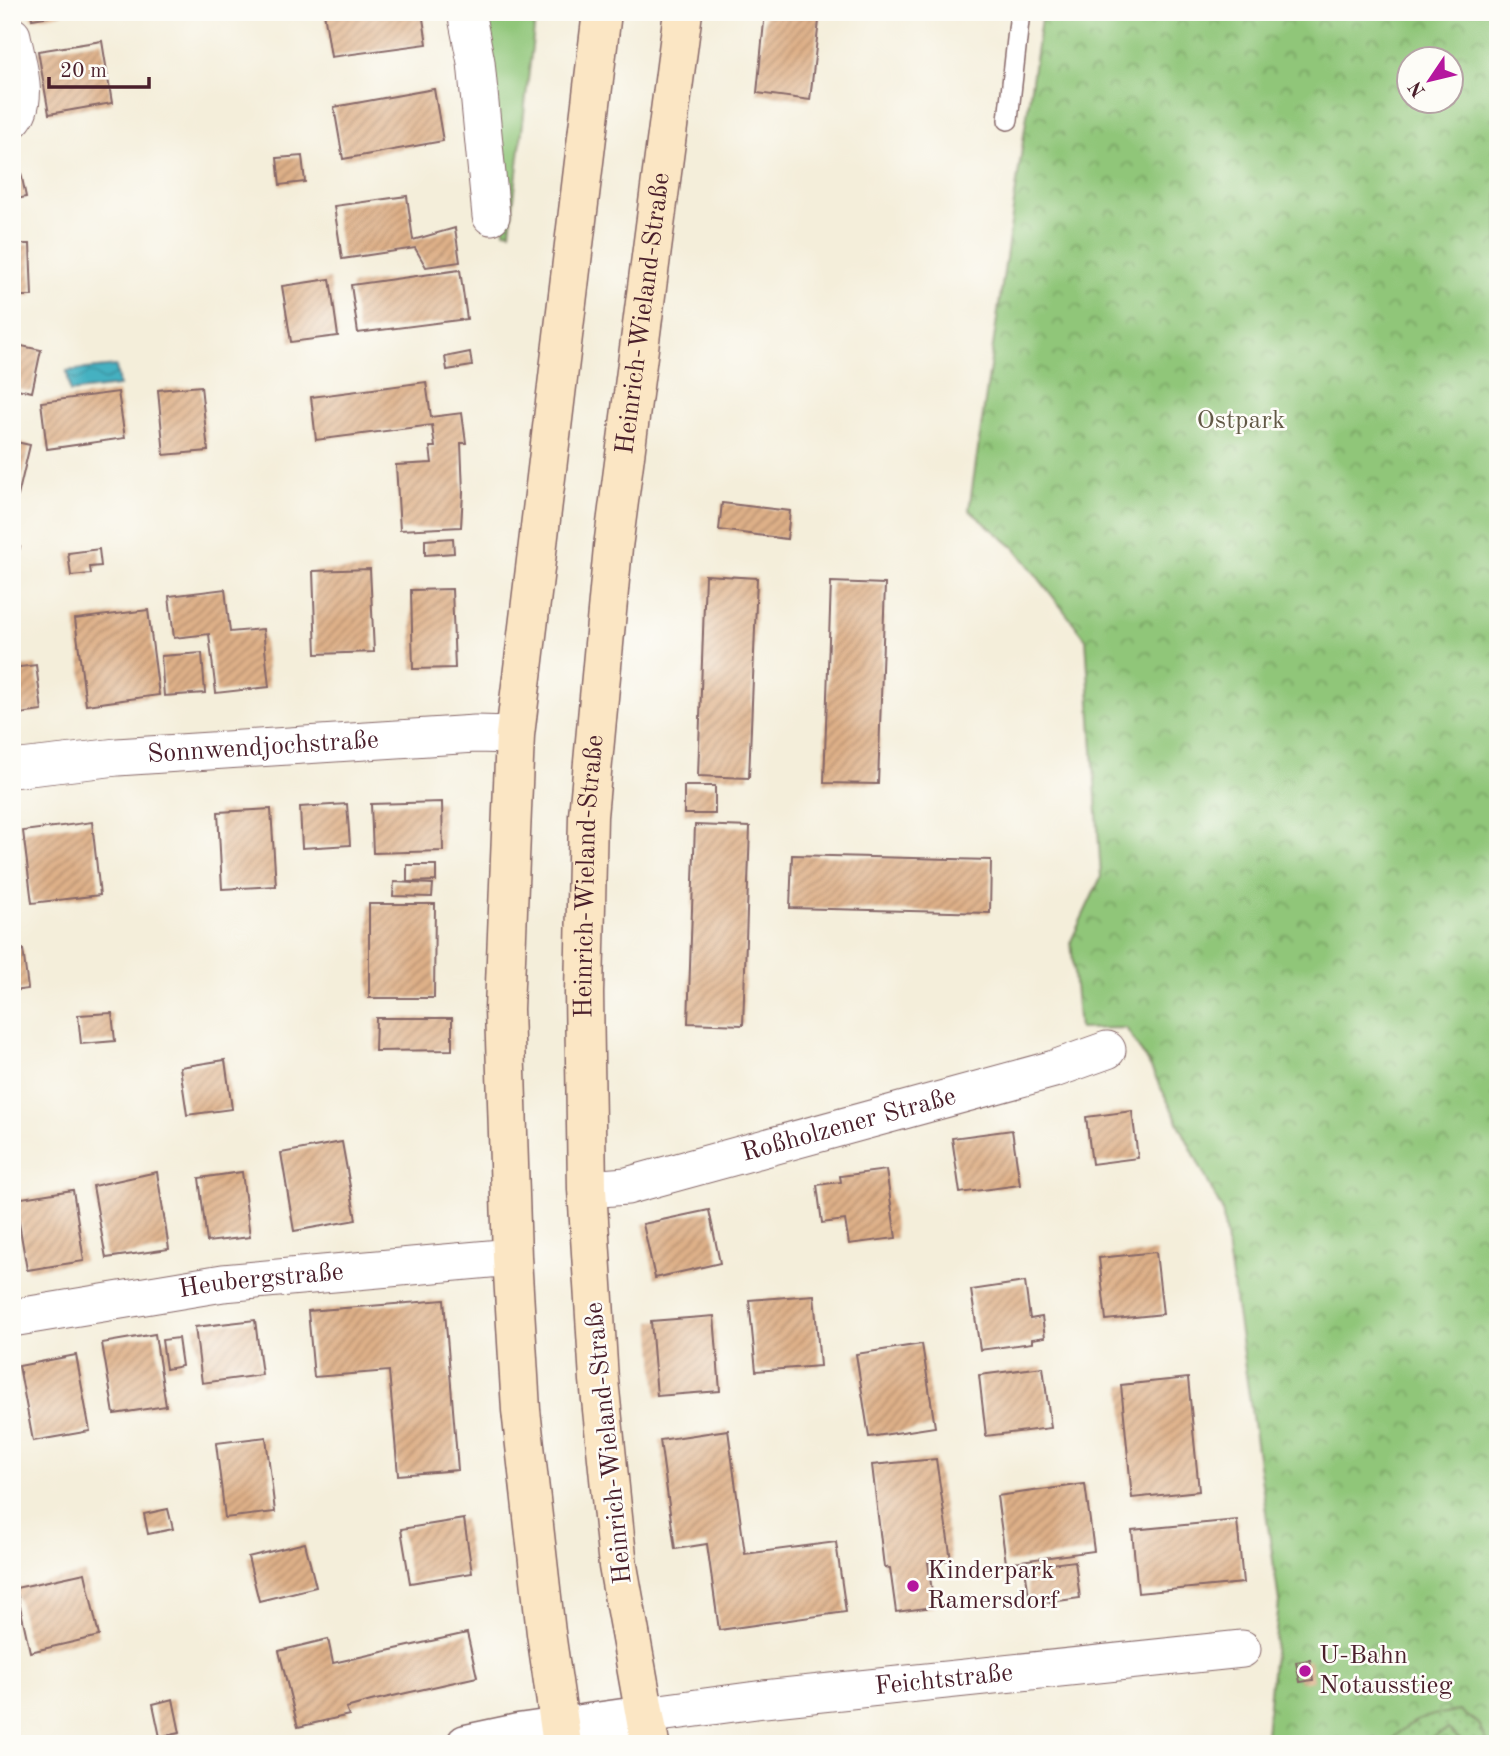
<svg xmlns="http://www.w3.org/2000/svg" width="1510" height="1756" font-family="'Old Standard TT',serif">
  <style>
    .grass { fill: #90c679; stroke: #6d7252; stroke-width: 2 }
    .park { fill: url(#park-crowns); stroke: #6d7252; stroke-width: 2; fill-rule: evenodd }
    .garden { fill: url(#garden-dots); stroke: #6d7252; stroke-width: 2 }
    .water { fill: url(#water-waves); stroke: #476876; stroke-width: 2 }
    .building { fill: url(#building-hatch) }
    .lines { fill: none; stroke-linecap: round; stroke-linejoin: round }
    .service-casing { stroke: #866768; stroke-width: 22 }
    .minor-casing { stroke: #866768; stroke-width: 39 }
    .tertiary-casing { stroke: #866768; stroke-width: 41 }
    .secondary-casing { stroke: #866768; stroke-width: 41 }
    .service { stroke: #fff; stroke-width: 19 }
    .minor { stroke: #fff; stroke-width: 37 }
    .tertiary { stroke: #fff; stroke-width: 38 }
    .secondary { stroke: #fbe6c4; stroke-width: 38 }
    .poi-dot { fill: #b5179e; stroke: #fdfcf7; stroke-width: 2.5 }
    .labels { text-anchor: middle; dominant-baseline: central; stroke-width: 5; stroke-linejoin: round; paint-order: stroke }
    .street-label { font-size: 26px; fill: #4a1f2b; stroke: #fdfcf7 }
    .park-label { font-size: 26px; fill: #625946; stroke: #fdfcf7 }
    .poi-label { font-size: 26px; fill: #4a1f2b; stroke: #fdfcf7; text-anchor: start }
  </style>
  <defs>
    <pattern id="park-crowns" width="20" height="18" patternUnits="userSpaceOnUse" patternTransform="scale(1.75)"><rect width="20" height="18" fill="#90c679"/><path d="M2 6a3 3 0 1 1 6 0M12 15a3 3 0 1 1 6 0" fill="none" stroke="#78a063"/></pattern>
    <pattern id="garden-dots" width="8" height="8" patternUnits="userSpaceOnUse" patternTransform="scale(1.75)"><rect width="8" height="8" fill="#90c679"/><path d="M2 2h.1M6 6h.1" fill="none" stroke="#78a063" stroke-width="1.8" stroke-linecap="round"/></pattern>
    <pattern id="water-waves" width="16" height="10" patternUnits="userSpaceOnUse" patternTransform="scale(1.75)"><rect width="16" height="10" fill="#44b1c1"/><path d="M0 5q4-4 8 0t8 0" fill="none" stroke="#3b8f9d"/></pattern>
    <pattern id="building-hatch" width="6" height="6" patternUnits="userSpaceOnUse" patternTransform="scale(1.75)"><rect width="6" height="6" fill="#deb088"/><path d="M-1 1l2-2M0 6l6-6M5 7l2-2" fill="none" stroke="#b68f6f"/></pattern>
  </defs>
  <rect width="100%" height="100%" fill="#fdfcf7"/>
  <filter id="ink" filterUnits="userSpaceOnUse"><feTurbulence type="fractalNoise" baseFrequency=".0143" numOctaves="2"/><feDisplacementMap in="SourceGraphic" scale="14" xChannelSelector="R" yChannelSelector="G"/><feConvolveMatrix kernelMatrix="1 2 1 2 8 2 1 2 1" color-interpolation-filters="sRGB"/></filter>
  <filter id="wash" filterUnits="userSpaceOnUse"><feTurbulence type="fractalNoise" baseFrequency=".00686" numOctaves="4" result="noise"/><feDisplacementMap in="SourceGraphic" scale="28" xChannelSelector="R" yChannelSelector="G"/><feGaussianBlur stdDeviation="1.57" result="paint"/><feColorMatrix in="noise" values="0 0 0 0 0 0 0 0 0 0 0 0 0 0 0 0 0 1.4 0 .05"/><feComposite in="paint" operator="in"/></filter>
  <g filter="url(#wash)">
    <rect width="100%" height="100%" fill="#f4eeda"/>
    <polygon class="grass" points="480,12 536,12 510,232 504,231"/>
    <path class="park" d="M1042,12H1498V1744H1265L1279,1601L1222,1210L1150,1066L1126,1028L1079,1029L1071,941L1101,877L1086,639L1015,548L969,510ZM1408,60H1450V102H1408Z"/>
    <path class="garden" d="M1460,1711L1479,1724L1488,1744H1466L1448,1729L1420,1744H1390C1404,1720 1435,1713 1460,1711Z"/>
    <polygon class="water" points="116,366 119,386 70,392 67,371"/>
    <g id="blocks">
      <g class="building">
        <polygon points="31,12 63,12 63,14 32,19"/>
        <polygon points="324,12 422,12 427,44 331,57"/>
        <polygon points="765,12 820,12 810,100 757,93"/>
        <polygon points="102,41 112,103 49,114 38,51"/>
        <polygon points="434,89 443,141 343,159 334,107"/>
        <polygon points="12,149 16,149 26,197 12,200"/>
        <polygon points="302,156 305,182 280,185 277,158"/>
        <polygon points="407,196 413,240 455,228 460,262 426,267 415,248 342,259 334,206"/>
        <polygon points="12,244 30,244 32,296 12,296"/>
        <polygon points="460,270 467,319 358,333 351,285"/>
        <polygon points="330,279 338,336 291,342 282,286"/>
        <polygon points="12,344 41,350 32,392 12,388"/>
        <polygon points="470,352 472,366 447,370 445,357"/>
        <polygon points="426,382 431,417 462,413 466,443 461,443 463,492 461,527 400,530 396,465 432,463 430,447 435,447 432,425 316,440 311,397"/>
        <polygon points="201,386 208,451 164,455 158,390"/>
        <polygon points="118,392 125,438 47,449 41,402"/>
        <polygon points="12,441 30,445 18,496 12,494"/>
        <polygon points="722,503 790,511 787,539 719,530"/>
        <polygon points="453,538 454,553 425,555 425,540"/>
        <polygon points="12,545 20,547 13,574 12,574"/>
        <polygon points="99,549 101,566 90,567 91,574 71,576 68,553"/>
        <polygon points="370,569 374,652 316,654 313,571"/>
        <polygon points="705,575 757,578 749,778 698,776"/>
        <polygon points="831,582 885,584 878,784 824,783"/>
        <polygon points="225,589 230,632 263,629 269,687 216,693 209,634 174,638 169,596"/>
        <polygon points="452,589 455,668 413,669 411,590"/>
        <polygon points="148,610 159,695 86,705 75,619"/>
        <polygon points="202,653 205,693 164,696 161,656"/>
        <polygon points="36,665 42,711 12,715 12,668"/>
        <rect x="684" y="786" width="31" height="28"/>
        <polygon points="442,802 443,851 373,853 371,804"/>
        <polygon points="347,804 350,845 302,848 300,807"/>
        <polygon points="271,809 276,886 222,889 218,812"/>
        <polygon points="92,822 100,895 32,903 23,831"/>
        <polygon points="695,825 750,827 743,1025 688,1023"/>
        <polygon points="792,855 991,860 990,913 790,908"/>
        <polygon points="407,865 436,865 436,881 407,882"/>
        <polygon points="394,882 433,884 432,897 393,896"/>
        <polygon points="369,904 435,904 434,998 369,998"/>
        <polygon points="23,949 28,989 12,991 12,950"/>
        <polygon points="112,1013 115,1041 81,1044 78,1015"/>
        <polygon points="376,1018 452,1018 452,1050 375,1051"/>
        <polygon points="225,1060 232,1109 187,1115 180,1067"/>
        <polygon points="1132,1111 1138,1158 1092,1164 1086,1117"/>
        <polygon points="1012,1130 1020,1185 960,1193 952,1138"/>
        <polygon points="342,1142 356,1220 294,1231 281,1153"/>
        <polygon points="886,1170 896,1238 849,1244 845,1220 822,1223 817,1185 841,1182 840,1176"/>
        <polygon points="157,1172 169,1249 106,1258 93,1186"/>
        <polygon points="242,1172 250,1237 207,1242 199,1178"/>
        <polygon points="73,1190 84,1261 27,1270 15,1199"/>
        <polygon points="709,1210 720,1263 655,1278 643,1224"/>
        <polygon points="1156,1252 1163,1314 1106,1320 1099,1258"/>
        <polygon points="1025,1282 1030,1319 1042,1317 1045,1337 1032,1339 1032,1343 980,1350 971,1290"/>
        <polygon points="814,1295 820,1366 756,1371 749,1300"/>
        <polygon points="444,1300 458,1470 398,1475 389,1371 314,1377 308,1311"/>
        <polygon points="714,1316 720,1391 657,1396 651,1321"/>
        <polygon points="255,1320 262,1375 202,1383 195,1327"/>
        <polygon points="155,1334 166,1406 114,1414 102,1343"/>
        <polygon points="178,1338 182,1366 166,1369 162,1340"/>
        <polygon points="922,1344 935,1427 869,1437 856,1354"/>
        <polygon points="76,1355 90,1431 33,1441 19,1366"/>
        <polygon points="1043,1367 1051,1428 986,1436 979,1375"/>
        <polygon points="1188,1378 1199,1491 1132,1498 1121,1385"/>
        <polygon points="728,1430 745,1554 836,1542 846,1612 719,1630 707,1544 675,1549 660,1440"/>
        <polygon points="266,1437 275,1512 225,1518 216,1443"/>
        <polygon points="936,1459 951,1560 928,1562 934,1607 896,1612 890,1568 884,1567 872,1465"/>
        <polygon points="1085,1484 1094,1551 1006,1563 997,1496"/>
        <polygon points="168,1509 173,1529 148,1534 144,1514"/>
        <polygon points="464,1519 472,1573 410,1583 401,1529"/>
        <polygon points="1237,1520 1243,1583 1138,1593 1132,1530"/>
        <polygon points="305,1543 316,1587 259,1601 248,1557"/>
        <polygon points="1075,1561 1080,1598 1030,1605 1025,1567"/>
        <polygon points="85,1573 99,1636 30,1652 16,1588"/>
        <polygon points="467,1633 477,1677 371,1701 346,1708 349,1715 298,1727 279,1651 328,1639 333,1663"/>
        <polygon points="1310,1660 1313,1680 1300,1682 1296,1662"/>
        <polygon points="173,1699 180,1733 160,1737 153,1704"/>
      </g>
    </g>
  </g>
  <g filter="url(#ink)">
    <use href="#blocks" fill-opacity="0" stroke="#866768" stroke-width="2"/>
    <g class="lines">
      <g class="service-casing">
        <polyline id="service" points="1008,120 1020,12"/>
      </g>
      <g class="minor-casing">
        <g id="minor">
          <polyline points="466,12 476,62 491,216"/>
          <path d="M12,36C16,59 31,101 12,120"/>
          <path id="s1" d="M12,769L117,757L475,734L515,735"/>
          <path id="s2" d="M587,1189L627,1186L641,1182L1054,1069L1107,1050"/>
          <path id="s3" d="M12,1318L223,1283L512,1257"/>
          <path id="s4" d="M645,1715L764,1699L1242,1649"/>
        </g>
      </g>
      <g class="tertiary-casing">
        <polyline id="tertiary" points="466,1744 518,1733 645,1715"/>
      </g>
      <g class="secondary-casing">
        <g id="secondary">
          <polyline points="562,1744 546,1633 521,1410 512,1257 504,1009 515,735 602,12"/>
          <path id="s5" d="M650,1744L618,1566L599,1380L587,1189L584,993L588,816L613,547L683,12"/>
        </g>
      </g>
      <use href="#service" class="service"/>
      <use href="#minor" class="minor"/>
      <use href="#tertiary" class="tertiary"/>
      <use href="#secondary" class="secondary"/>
    </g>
  </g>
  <g class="poi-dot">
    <circle cx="913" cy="1586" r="7"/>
    <circle cx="1305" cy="1671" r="7"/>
  </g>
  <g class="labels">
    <g class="street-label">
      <text stroke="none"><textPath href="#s5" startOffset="1438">Heinrich-Wieland-Straße</textPath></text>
      <text stroke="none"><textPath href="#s1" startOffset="252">Sonnwendjochstraße</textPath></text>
      <text stroke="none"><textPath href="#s5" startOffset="872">Heinrich-Wieland-Straße</textPath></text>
      <text stroke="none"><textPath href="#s2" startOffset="270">Roßholzener Straße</textPath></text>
      <text stroke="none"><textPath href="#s3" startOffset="252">Heubergstraße</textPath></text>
      <text transform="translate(609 1443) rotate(-96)">Heinrich-Wieland-Straße</text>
      <text stroke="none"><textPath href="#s4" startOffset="301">Feichtstraße</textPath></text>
    </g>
    <g class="park-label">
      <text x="1241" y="421">Ostpark</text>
    </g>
    <g class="poi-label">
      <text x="927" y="1571">Kinderpark<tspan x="927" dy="30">Ramersdorf</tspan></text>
      <text x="1319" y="1656">U-Bahn<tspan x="1319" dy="30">Notausstieg</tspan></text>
    </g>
  </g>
  <rect width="1510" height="1756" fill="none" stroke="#fdfcf7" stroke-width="42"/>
  <g transform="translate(1430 80) rotate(235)"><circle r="33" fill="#fdfcf7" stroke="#b5a4a5" stroke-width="2"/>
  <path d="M0-5L12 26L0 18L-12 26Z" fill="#b5179e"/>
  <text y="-10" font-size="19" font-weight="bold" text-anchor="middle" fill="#4a1f2b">N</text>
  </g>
  <path d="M49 77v10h100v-10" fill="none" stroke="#4a1f2b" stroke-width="3.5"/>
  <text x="60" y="77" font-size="21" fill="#4a1f2b" stroke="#fdfcf7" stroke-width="5" paint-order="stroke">20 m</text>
</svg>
